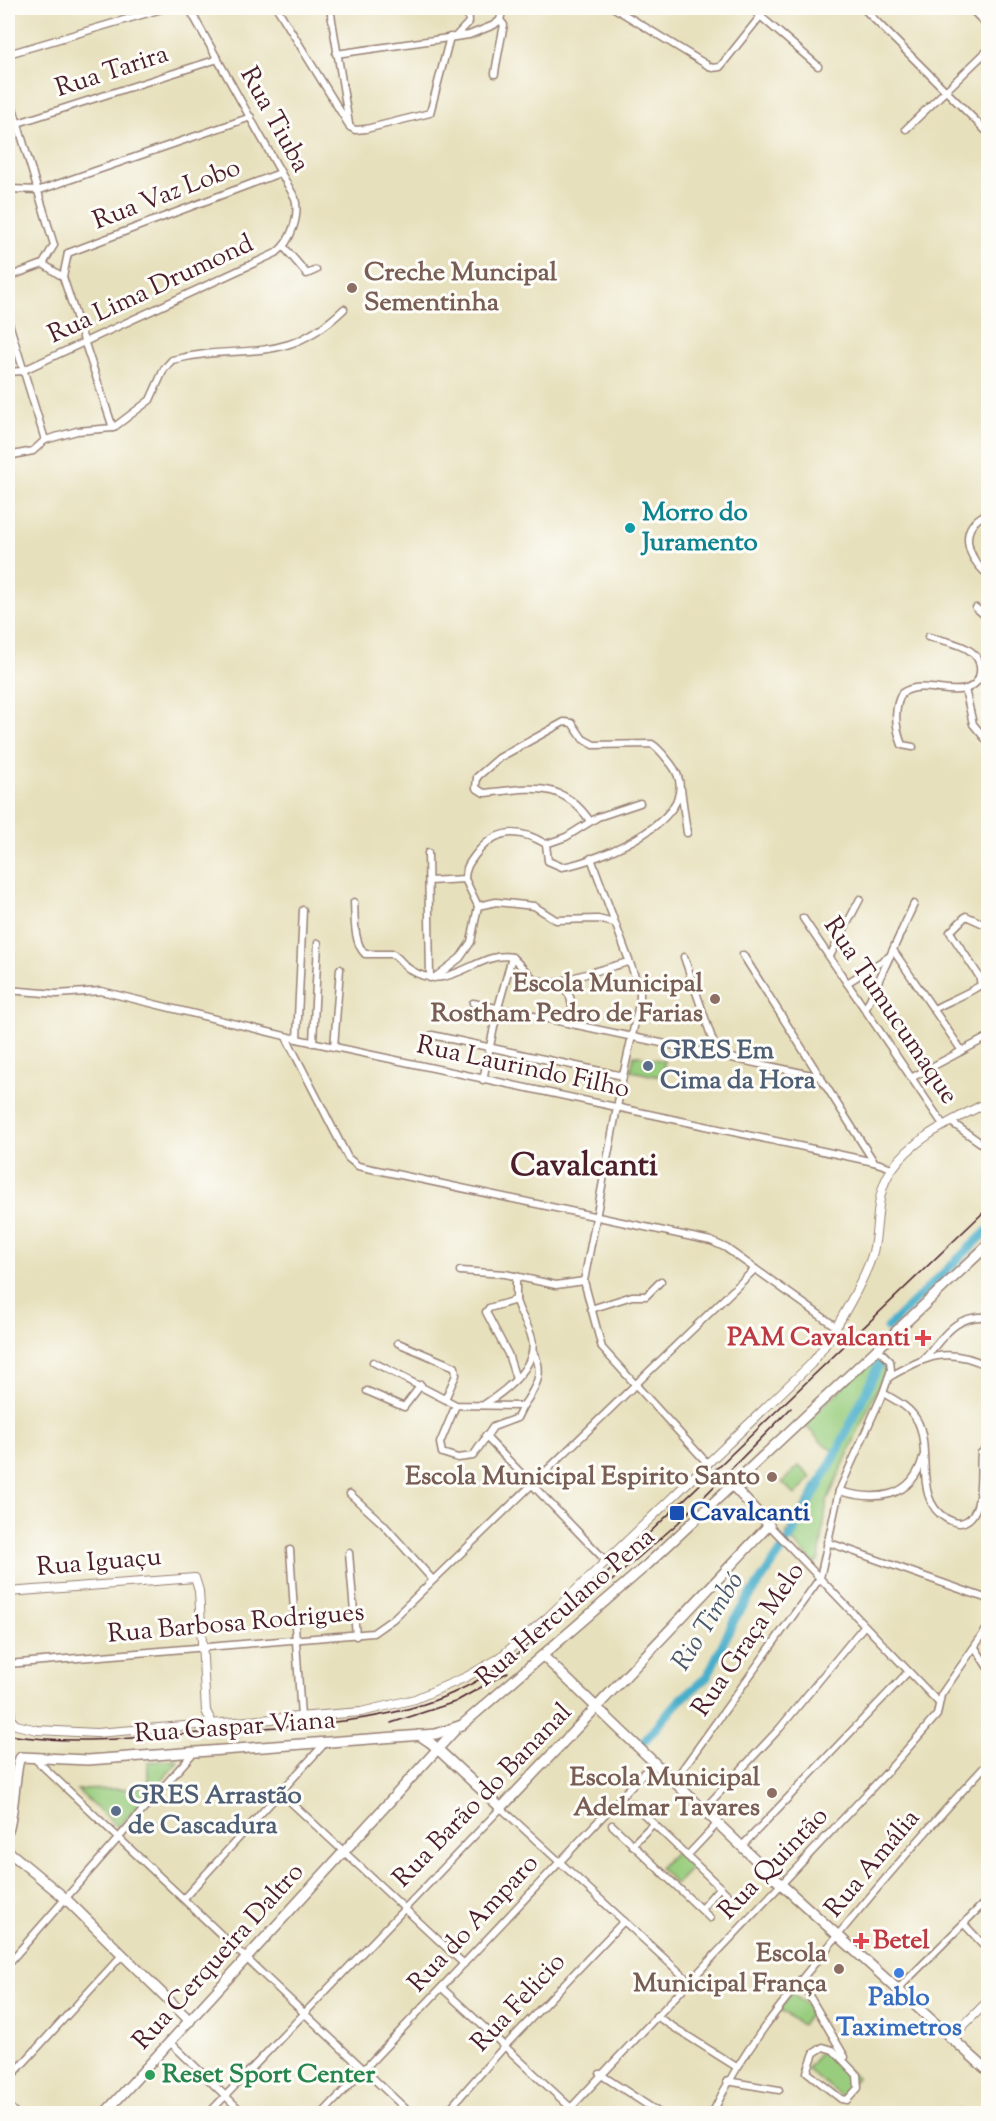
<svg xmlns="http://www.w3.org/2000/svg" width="996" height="2121" font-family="'Sorts Mill Goudy',serif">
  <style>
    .green { fill: #99cd7e; stroke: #727654; stroke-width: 1.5 }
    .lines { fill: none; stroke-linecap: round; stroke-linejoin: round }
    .river { stroke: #4aafca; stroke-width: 9 }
    .minor-casing { stroke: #988074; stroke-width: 9 }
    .tertiary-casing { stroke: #988074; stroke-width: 10 }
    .secondary-casing { stroke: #988074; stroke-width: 12 }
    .minor { stroke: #fff; stroke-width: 6 }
    .tertiary { stroke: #fff; stroke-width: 8 }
    .secondary { stroke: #fff; stroke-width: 9 }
    .rail { stroke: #4a1f2b; stroke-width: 1.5 }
    .education-dot { fill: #8d6e63; stroke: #fdfcf7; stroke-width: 2 }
    .culture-dot { fill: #0f9aa8; stroke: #fdfcf7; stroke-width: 2 }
    .service-dot { fill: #5c6f8a; stroke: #fdfcf7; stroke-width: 2 }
    .health-dot { fill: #e0444e; stroke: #fdfcf7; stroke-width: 2 }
    .transit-dot { fill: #1a4fb4; stroke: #fdfcf7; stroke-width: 2 }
    .shop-dot { fill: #3f7fe0; stroke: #fdfcf7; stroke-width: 2 }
    .leisure-dot { fill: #2e9e5b; stroke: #fdfcf7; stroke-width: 2 }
    .labels { text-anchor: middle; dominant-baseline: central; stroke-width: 6; stroke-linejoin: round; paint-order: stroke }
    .street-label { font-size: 26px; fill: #4a1f2b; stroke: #fdfcf7 }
    .education-label { font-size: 26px; font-weight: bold; fill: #785e54; stroke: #fdfcf7; text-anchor: end }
    .culture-label { font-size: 26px; font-weight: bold; fill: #0d838f; stroke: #fdfcf7; text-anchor: start }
    .service-label { font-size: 26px; font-weight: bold; fill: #4e5e75; stroke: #fdfcf7; text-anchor: start }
    .health-label { font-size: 26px; font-weight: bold; fill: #be3a42; stroke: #fdfcf7; text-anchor: end }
    .transit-label { font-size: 26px; font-weight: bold; fill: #164399; stroke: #fdfcf7; text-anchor: start }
    .shop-label { font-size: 26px; font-weight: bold; fill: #366cbe; stroke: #fdfcf7 }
    .leisure-label { font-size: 26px; font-weight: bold; fill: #27864d; stroke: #fdfcf7; text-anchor: start }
    .water-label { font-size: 27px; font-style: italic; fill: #4a596b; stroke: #fdfcf7 }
    .district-label { font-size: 32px; font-weight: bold; fill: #4a1f2b; stroke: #fdfcf7 }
  </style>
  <rect width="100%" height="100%" fill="#fdfcf7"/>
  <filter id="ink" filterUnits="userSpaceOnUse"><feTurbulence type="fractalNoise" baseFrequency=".0167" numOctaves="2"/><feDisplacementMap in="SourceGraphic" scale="12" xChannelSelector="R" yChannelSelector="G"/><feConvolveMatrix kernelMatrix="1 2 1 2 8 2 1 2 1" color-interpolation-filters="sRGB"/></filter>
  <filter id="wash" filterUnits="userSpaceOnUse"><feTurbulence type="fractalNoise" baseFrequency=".008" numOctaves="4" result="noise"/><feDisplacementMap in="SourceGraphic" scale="24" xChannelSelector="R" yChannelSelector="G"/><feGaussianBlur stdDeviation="1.35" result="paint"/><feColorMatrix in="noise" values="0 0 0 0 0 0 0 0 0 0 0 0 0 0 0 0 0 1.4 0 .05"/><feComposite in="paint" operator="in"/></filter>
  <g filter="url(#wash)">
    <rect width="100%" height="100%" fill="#e7e0bc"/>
    <g class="green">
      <polygon points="634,1055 665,1061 661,1077 631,1071"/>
      <polygon points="874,1358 881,1359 885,1371 827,1501 819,1560 814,1564 786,1534 835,1451 822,1443 804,1424"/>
      <polygon points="799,1466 811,1478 795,1495 782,1482"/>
      <polygon points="177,1760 178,1762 118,1827 77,1790 148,1788 148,1762"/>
      <polygon points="678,1849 694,1865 676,1884 659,1868"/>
      <polygon points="791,1993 813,2009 802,2025 779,2009"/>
      <polygon points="822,2050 857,2078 842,2097 807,2069"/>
    </g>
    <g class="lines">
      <g class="river">
        <polyline points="887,1328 988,1230"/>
        <polyline points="789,1540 838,1450 880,1362"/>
        <polyline points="643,1742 679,1701 707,1677 735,1618 784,1547"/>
      </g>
    </g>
  </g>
  <g filter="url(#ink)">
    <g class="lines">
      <g class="minor-casing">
        <g id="minor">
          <polyline points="277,8 350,127"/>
          <polyline points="330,8 349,124"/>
          <polyline points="614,8 712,68 720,67 767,8"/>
          <polyline points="751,8 818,66"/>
          <polyline points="863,8 988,133"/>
          <polyline points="970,8 988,26"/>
          <polyline points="456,36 469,22 468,8"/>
          <polyline points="8,54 165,8"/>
          <polyline points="336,54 469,35 494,25 500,20 503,8"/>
          <path d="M495,74C495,70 503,29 504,25L500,20"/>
          <polyline points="8,91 54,245"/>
          <polyline points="18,123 218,59"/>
          <polyline points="350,127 355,130 366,129 430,113 450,37"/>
          <polyline points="906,129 988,50"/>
          <polyline points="8,189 40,190 251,117"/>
          <polyline points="284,247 307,274 316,270"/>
          <polyline points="68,253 280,173"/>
          <polyline points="43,264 63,277"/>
          <polyline points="43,264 54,245"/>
          <polyline points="8,277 43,264"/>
          <polyline points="63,277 113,428"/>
          <polyline points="63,277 68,253"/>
          <polyline points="8,320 45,440"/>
          <path d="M8,372L22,371L276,253C291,242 300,216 295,198L189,8"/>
          <path d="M45,440L77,431L113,428L150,400L164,369L172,360C243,342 283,368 344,309"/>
          <polyline points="8,456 33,451 45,440"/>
          <path d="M988,513C957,527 966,556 988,575"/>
          <polyline points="976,608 988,618"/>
          <polyline points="965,689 973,724 988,742"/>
          <path d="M913,747L902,745C896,729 893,709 902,693C922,680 946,695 966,689C972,687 978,682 979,677C988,647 947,641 928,637"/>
          <polyline points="681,789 687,833"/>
          <path d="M546,844L548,861L562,867C598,861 712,816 671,764C665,757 660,749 652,744L594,745L583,739L572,723L564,722L499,758L477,777L476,788L484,793C528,789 561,778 590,821"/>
          <polyline points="428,853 430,978"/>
          <polyline points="591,858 640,990 640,1000 623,1076 584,1281 602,1348 708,1464"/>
          <path d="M465,879C465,868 470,862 476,854C496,828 519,828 546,844L566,837L598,817L640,803"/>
          <polyline points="429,881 465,879 478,906 471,942 460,958 434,978"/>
          <path d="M354,902C355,917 353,942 365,954H393C400,959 404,966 411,970C449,995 478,950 512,957L535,980L563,985L570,997L576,1025"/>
          <polyline points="478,906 496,902 534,906 556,920 598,919 614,923"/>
          <polyline points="803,918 944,1126"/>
          <polyline points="893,950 962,1051"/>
          <polyline points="743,955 874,1162"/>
          <polyline points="830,956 860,899"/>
          <polyline points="684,957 718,1056"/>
          <polyline points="558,982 628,962"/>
          <polyline points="847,983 890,956"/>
          <polyline points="8,990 57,994 101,991 297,1039 874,1162 892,1168"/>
          <polyline points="473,1003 821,1077"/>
          <path d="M934,1009C944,1003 977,990 981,984L979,976L950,932L966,916L988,926"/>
          <polyline points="865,1010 914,904"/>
          <polyline points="432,1035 623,1076"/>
          <polyline points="286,1037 348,1158 358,1166 711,1241 726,1248 835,1326"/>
          <polyline points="297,1039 303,910"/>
          <polyline points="313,1043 318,943"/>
          <polyline points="334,1047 340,969"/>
          <polyline points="911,1078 988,1037"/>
          <polyline points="483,1080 498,1008 512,957"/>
          <polyline points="951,1122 988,1148"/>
          <polyline points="460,1271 505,1274 556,1285 584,1281"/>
          <polyline points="591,1309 632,1296 646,1296 661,1281"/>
          <polyline points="398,1343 455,1367 456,1375 446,1397"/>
          <path d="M925,1358C945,1335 955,1315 988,1317"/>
          <polyline points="373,1362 456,1405 523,1406 517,1418 493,1427 473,1456 458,1458 442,1453 440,1443 456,1405"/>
          <path d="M889,1377C927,1356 947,1346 988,1366"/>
          <polyline points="516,1379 508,1354 486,1312 489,1308 516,1300 516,1276"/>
          <polyline points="367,1391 404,1407 421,1385"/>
          <path d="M883,1393C897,1401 910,1407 918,1422C932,1452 913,1500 947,1519C952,1521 955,1523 960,1523C986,1519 979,1472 981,1453L984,1451L988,1453"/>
          <path d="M485,1404C505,1391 538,1366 532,1339C529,1325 519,1314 516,1300"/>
          <path d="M523,1406C535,1389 546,1372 533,1352"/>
          <polyline points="485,1436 606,1561"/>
          <path d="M839,1491C875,1501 912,1500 923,1457"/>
          <polyline points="350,1494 383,1524 432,1579"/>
          <polyline points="769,1525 938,1702"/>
          <polyline points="827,1542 988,1599"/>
          <polyline points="290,1550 301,1717"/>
          <polyline points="349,1553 356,1636"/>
          <polyline points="976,1649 988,1668"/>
          <polyline points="8,1664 373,1633 393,1619 755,1269"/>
          <polyline points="34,1758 411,2114"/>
          <polyline points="674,1781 820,1578 839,1491 883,1393 891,1370 890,1361 877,1348"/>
          <polyline points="280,1792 464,1964"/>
          <polyline points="632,1803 729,1896"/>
          <polyline points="704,1809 780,1728 864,1626"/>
          <polyline points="612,1825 710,1918"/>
          <polyline points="632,1845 653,1824"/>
          <polyline points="742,1846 908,1672"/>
          <polyline points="687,1856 718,1823"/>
          <polyline points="185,1897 326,1742"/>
          <polyline points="701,1909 720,1887"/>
          <polyline points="964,1924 988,1950"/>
          <polyline points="8,1964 194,1752"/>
          <polyline points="800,1980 845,2057"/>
          <polyline points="442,1988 571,2108"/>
          <polyline points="898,1989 988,1899"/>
          <polyline points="656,2016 735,2066"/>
          <polyline points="170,2042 244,2114"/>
          <polygon points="823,2047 833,2050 857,2075 858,2088 847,2100 841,2099 807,2072 814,2053"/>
          <polyline points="600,2074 661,2114"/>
          <polyline points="8,2080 123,1954"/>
          <polyline points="727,2081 779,2090"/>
          <polyline points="208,2114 501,1808 689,1981"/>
          <polyline points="322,2114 654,1762"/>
          <polyline points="445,2114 504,2047 624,1921"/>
          <polyline points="565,2114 888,1771 937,1715 941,1695 988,1627"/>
          <path d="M712,2114C744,2046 791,1992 838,1935C887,1876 936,1819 988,1763"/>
          <polyline points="953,2114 962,2111 967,2114"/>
        </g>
      </g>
      <g class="tertiary-casing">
        <g id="tertiary">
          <polyline points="8,1592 195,1578 199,1591 206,1711 212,1723"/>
          <path d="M8,1661L11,1720L16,1725L37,1730L96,1733L361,1712L415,1699L466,1677L498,1659L548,1617L811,1364C829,1343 866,1278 873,1252C880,1223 874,1195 892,1169C915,1136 955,1120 988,1102"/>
          <polyline points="950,2039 988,2001"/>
          <polyline points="8,2106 15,2114"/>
        </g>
      </g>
      <g class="secondary-casing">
        <g id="secondary">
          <polyline points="543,1656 782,1885 988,2071"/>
          <polyline points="419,1735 431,1743 501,1808 769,1525 733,1486"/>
          <path d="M8,1831C14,1815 15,1762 21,1757L88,1760L436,1734L462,1725L648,1564L988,1245"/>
          <polyline points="8,1851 66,1899 190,2021"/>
          <polyline points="104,2114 455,1730"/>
        </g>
      </g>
      <use href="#minor" class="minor"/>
      <use href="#tertiary" class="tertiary"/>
      <use href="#secondary" class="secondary"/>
      <g class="rail">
        <polyline points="607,1585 678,1523 791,1408"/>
        <polyline points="391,1723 455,1702 508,1672"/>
        <path d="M8,1735C80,1746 153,1736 225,1731C302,1724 381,1725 453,1693C498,1673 534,1642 570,1609L988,1208"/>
      </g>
    </g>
  </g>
  <g class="education-dot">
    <circle cx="352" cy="288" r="6"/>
    <circle cx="715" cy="999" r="6"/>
    <circle cx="772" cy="1477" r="6"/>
    <circle cx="772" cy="1793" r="6"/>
    <circle cx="839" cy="1969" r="6"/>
  </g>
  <circle class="culture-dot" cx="630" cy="528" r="6"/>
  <g class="service-dot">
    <circle cx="648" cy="1066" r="6"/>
    <circle cx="116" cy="1811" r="6"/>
  </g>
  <g class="health-dot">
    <path d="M920 1329h6v6h6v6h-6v6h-6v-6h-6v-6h6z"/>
    <path d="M858 1932h6v6h6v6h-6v6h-6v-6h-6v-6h6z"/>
  </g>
  <rect class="transit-dot" x="669" y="1505" width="16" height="16" rx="3"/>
  <circle class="shop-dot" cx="899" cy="1973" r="6"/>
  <circle class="leisure-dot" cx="150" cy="2075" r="6"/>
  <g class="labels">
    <g class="street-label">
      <text transform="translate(112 72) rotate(-18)">Rua Tarira</text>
      <text transform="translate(274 120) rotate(61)">Rua Tiuba</text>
      <text transform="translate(167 195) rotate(-21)">Rua Vaz Lobo</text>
      <text transform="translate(151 290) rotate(-25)">Rua Lima Drumond</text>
      <text transform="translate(890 1011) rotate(56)">Rua Tumucumaque</text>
      <text transform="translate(523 1068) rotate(12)">Rua Laurindo Filho</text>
      <text transform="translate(99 1563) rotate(-5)">Rua Iguaçu</text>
      <text transform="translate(566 1608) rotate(-41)">Rua Herculano Pena</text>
      <text transform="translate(236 1624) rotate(-5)">Rua Barbosa Rodrigues</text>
      <text transform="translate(749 1640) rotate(-56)">Rua Graça Melo</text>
      <text transform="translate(235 1728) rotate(-4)">Rua Gaspar Viana</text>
      <text transform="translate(483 1796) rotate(-46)">Rua Barão do Bananal</text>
      <text transform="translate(774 1864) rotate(-46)">Rua Quintão</text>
      <text transform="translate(873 1864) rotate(-50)">Rua Amália</text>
      <text transform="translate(474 1924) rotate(-47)">Rua do Amparo</text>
      <text transform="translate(219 1957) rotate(-48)">Rua Cerqueira Daltro</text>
      <text transform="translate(519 2003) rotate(-47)">Rua Felicio</text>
    </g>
    <g class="education-label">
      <text x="364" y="273" text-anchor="start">Creche Muncipal<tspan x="364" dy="30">Sementinha</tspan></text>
      <text x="703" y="984">Escola Municipal<tspan x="703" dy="30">Rostham Pedro de Farias</tspan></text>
      <text x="760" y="1477">Escola Municipal Espirito Santo</text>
      <text x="760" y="1778">Escola Municipal<tspan x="760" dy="30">Adelmar Tavares</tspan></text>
      <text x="827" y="1954">Escola<tspan x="827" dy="30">Municipal França</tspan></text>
    </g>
    <g class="culture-label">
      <text x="642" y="513">Morro do<tspan x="642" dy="30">Juramento</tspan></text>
    </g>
    <g class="service-label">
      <text x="660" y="1051">GRES Em<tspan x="660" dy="30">Cima da Hora</tspan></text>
      <text x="128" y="1796">GRES Arrastão<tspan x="128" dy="30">de Cascadura</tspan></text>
    </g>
    <g class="health-label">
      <text x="910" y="1338">PAM Cavalcanti</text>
      <text x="873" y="1941" text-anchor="start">Betel</text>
    </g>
    <g class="transit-label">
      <text x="690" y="1513">Cavalcanti</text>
    </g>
    <g class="shop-label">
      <text x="899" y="1998">Pablo<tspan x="899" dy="30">Taximetros</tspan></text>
    </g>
    <g class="leisure-label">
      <text x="162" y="2075">Reset Sport Center</text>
    </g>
    <g class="water-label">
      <text transform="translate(709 1622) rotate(-58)">Rio Timbó</text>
    </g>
    <g class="district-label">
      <text x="584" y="1167">Cavalcanti</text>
    </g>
  </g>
  <rect width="996" height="2121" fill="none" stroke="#fdfcf7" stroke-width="30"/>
</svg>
